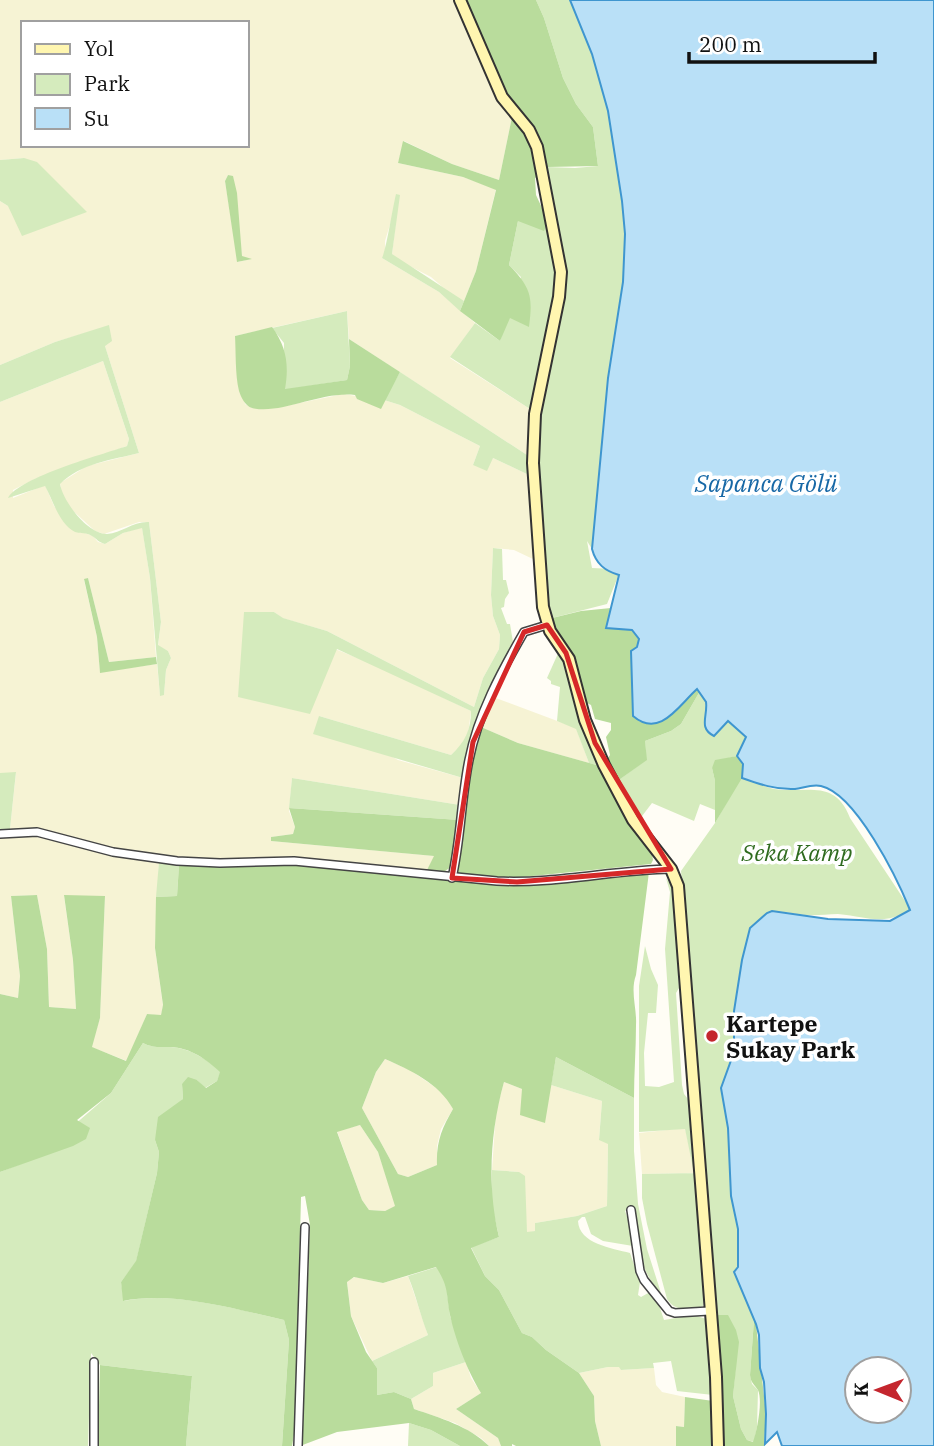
<svg xmlns="http://www.w3.org/2000/svg" width="934" height="1446" font-family="'IBM Plex Serif',serif">
  <style>
    .farmland { fill: #f6f3d4; fill-rule: evenodd }
    .green { fill: #d5ebbd }
    .forest { fill: #b9dc9c; fill-rule: evenodd }
    .water { fill: #b9e0f7; stroke: #3f96cf; stroke-width: 2; fill-rule: evenodd }
    .lines { fill: none; stroke-linecap: round; stroke-linejoin: round }
    .street-casing { stroke: #444; stroke-width: 10 }
    .secondary-casing { stroke: #333; stroke-width: 14 }
    .street { stroke: #fff; stroke-width: 7 }
    .secondary { stroke: #fff6b0; stroke-width: 10 }
    .marked { fill: none; stroke: #d62828; stroke-width: 5; stroke-linejoin: round }
    .poi-dot { fill: #c4262e; stroke: #fff; stroke-width: 2.5 }
    .labels { text-anchor: middle; dominant-baseline: central; stroke-width: 7; stroke-linejoin: round; paint-order: stroke }
    .park-label { font-size: 23px; font-style: italic; fill: #2f6b1f; stroke: #fff }
    .poi-label { font-size: 23px; font-weight: bold; fill: #111; stroke: #fff; text-anchor: start }
    .water-label { font-size: 24px; font-style: italic; fill: #1768a6; stroke: #fff }
  </style>
  <rect width="100%" height="100%" fill="#fffdf5"/>
  <g class="farmland">
    <path d="M0,0H456L512,117L499,180L452,164L404,141L398,163L463,177L496,189L476,271L464,301L454,297L431,277L396,259L392,254L399,195L385,241V254L382,258L439,292L475,323L450,358L530,409L527,455L349,339L347,311L235,336L245,404L252,408H275L343,394L384,400L400,405L480,446L473,465L493,458L529,475L535,560L514,550L493,548L491,595L493,616L500,635L499,649L483,678L474,707L327,631L282,618L274,612H244L377,666L471,711L468,734L461,746L451,755L319,716L398,760L463,778L460,805L292,778L289,811L295,827L293,834L271,837V841L435,856L426,872L297,858L203,860L148,855L108,848L50,832L10,829L16,773H0V402L103,361L129,439L127,446L35,479L13,490V498L45,485L54,506L75,531L85,533L93,536L98,542L105,544L123,533L142,527L150,578L156,657L109,662L88,578L84,580L97,637L100,672L157,664L160,695H164L166,670L171,658L168,651L158,646L161,622L149,522H139L104,534L95,531L71,509L62,495L60,483L87,466L139,453L105,346L109,326L55,342L0,365V201L8,206L24,158L0,160ZM23,23H247V145H23ZM228,175L233,177L242,257L250,259L238,262L225,181Z"/>
    <polygon points="493,697 576,728 589,763 518,743 481,727"/>
    <polygon points="27,835 121,856 159,862 155,948 163,1006 161,1016 147,1014 127,1061 91,1047 100,1018 105,896 64,896 73,960 76,1009 49,1007 47,949 37,895 11,896 20,976 18,998 0,994 0,837"/>
    <polygon points="385,1059 410,1070 445,1094 453,1109 441,1129 437,1146 437,1165 408,1177 398,1174 362,1108 376,1072"/>
    <polygon points="504,1082 522,1089 544,1123 551,1085 602,1101 599,1139 608,1143 607,1206 577,1216 535,1223 535,1231 527,1233 519,1172 492,1170 496,1111"/>
    <polygon points="360,1125 378,1152 396,1206 385,1211 369,1210 362,1200 337,1131"/>
    <polygon points="685,1128 695,1173 642,1174 639,1133"/>
    <polygon points="408,1276 428,1335 372,1361 351,1316 347,1281 355,1277 383,1283"/>
    <polygon points="466,1362 471,1378 481,1393 456,1409 498,1438 501,1446 489,1446 481,1438 455,1423 414,1409 411,1399 433,1386 433,1373"/>
    <polygon points="608,1367 620,1367 621,1370 654,1368 656,1385 662,1392 685,1397 684,1427 676,1426 676,1446 601,1446 595,1421 594,1396 579,1373"/>
  </g>
  <g class="green">
    <polygon points="536,0 570,0 592,54 608,111 622,201 625,234 623,282 608,378 592,549 587,541 592,568 615,569 619,574 607,604 548,619 536,440 563,266 547,167 575,168 598,166 593,127 576,104 563,78 544,18"/>
    <polygon points="24,158 37,162 87,212 22,236 8,206 0,201 0,160"/>
    <path d="M396,194L400,195L392,254L464,301L460,311L439,292L382,258C386,251 393,206 396,194Z"/>
    <polygon points="518,221 548,221 558,271 556,292 530,409 450,357 475,323 500,341 521,277 509,265"/>
    <polygon points="347,311 350,366 347,380 284,390 284,343 272,328"/>
    <path d="M109,325L112,341L105,346L139,453C112,460 81,463 60,484C63,501 87,534 107,534C122,533 133,521 149,522L161,622L158,645L168,651L171,658L166,670L164,695L160,696L150,578L142,528L123,533L105,544C98,542 97,539 92,536C86,532 81,534 75,532C59,524 53,500 45,486L8,498C20,477 101,455 127,446L129,439L103,361L0,402V365L55,342Z"/>
    <polygon points="400,372 527,455 529,475 493,458 487,471 473,465 480,446 400,405 384,400"/>
    <path d="M493,548L502,549L503,580H506L509,593L505,599L504,607L501,608L507,624H510L513,642L480,710L463,778L313,734L319,716L451,755C465,742 471,730 471,711L337,649L310,714L238,697L244,612H274L283,618L327,631L474,707L483,678L499,649L500,635L493,616L491,595Z"/>
    <polygon points="560,649 600,766 589,763 576,729 557,721 560,687 551,684 551,681 547,678"/>
    <path d="M700,691C715,711 694,725 714,736L728,721L746,737L737,756L720,760L712,768L715,781V810L700,804L694,821L652,803L639,820L616,782L646,760L645,741L671,731L681,724Z"/>
    <polygon points="16,772 10,829 0,831 0,773"/>
    <path d="M743,774C753,779 763,787 774,789C806,794 835,778 850,818L911,910C881,926 870,917 838,914C827,914 816,916 805,915C792,914 779,909 767,913L742,960L734,1011V1052L721,1088L728,1128L731,1196L738,1229L737,1281L743,1290L754,1320L750,1375L752,1384L758,1390L757,1427L754,1442L747,1440L741,1429L733,1396L736,1364L715,1315L681,871L715,823Z"/>
    <polygon points="292,778 460,805 459,820 289,808"/>
    <polygon points="159,862 179,865 177,896 156,897"/>
    <path d="M666,878L674,889L679,988L676,993L682,1085L684,1094L688,1099L704,1297L703,1306C689,1310 675,1312 667,1299L647,1224L642,1198V1174L694,1173L685,1129L639,1132V986L645,946L651,969L658,985L656,1013H648L644,1053L645,1086L659,1087L674,1082L665,949L670,892Z"/>
    <path d="M143,1043C153,1048 159,1047 170,1047C190,1048 206,1059 221,1071L217,1081L205,1088L197,1080L182,1084L183,1099L155,1140L159,1152L157,1173L136,1262L121,1282L124,1301C174,1291 234,1309 284,1320L289,1340L282,1446H186L192,1376L100,1365L91,1353L88,1446H0V1172L36,1158L111,1093Z"/>
    <path d="M556,1057L634,1098V1151L638,1204L647,1249L661,1293C637,1269 637,1239 635,1207H630L625,1211L630,1225L633,1246L603,1241L591,1234L585,1217H582L578,1221C579,1244 612,1248 630,1253L640,1282L638,1295L641,1297L650,1292L657,1299L664,1320L694,1315L706,1319L713,1395L677,1391L671,1361L653,1363L654,1368L621,1370L619,1367H608L579,1373L546,1350L532,1337L522,1333L499,1290L485,1276L471,1247L499,1237L492,1206V1170L519,1172L525,1176L527,1232L535,1231V1223L577,1216L607,1206L608,1144L599,1140L602,1101L551,1085Z"/>
    <path d="M437,1267L446,1283L450,1316L466,1362L433,1373V1386L411,1399L394,1392L377,1395V1368L372,1361L428,1335C420,1315 416,1295 408,1276Z"/>
    <polygon points="409,1423 431,1430 460,1446 408,1446"/>
  </g>
  <g class="forest">
    <polygon points="464,0 536,0 544,18 563,78 576,104 593,127 598,166 547,167 539,141 508,101"/>
    <path d="M512,117L529,136L539,175L535,178L536,195L548,221L544,231L518,221L509,265C531,288 533,296 529,327L510,318L500,341L460,311L476,271L496,190L463,177L398,163L403,141L452,164L499,180Z"/>
    <polygon points="228,175 233,176 237,193 242,256 252,259 237,262 225,181"/>
    <path d="M272,327C287,347 289,366 285,389L347,380L350,366L349,339L400,372L381,409L357,399L355,395C321,391 281,415 252,408C245,406 241,397 239,391C235,374 236,353 235,336Z"/>
    <polygon points="88,578 109,662 156,657 157,664 100,673 97,637 84,579"/>
    <path d="M611,608L606,628L632,630L639,639L637,647L631,652L639,721C665,731 681,705 697,688L700,691L681,724L671,731L645,741L647,760L616,782L605,762L610,755L606,737L611,730V723L595,719L591,705L585,702L548,619L581,611Z"/>
    <polygon points="481,727 518,743 600,766 628,817 652,854 653,860 651,864 504,879 457,874 472,761"/>
    <polygon points="737,756 743,764 742,778 715,823 715,781 712,768 715,760"/>
    <polygon points="289,808 459,820 451,867 442,873 426,872 434,856 271,841 271,837 293,834 295,827"/>
    <path d="M280,863L496,885L532,884L649,872L636,975C630,991 637,1008 636,1025C636,1049 634,1073 634,1098L556,1057L545,1123L520,1115L522,1089L504,1082C490,1132 487,1187 499,1237L471,1248L485,1276L499,1290L522,1333L532,1337L546,1350L579,1373L594,1396L595,1421L601,1446H516L512,1444V1446H501L498,1438L456,1409L481,1393C468,1372 455,1339 450,1315C446,1293 449,1287 436,1267L383,1283L354,1277L347,1282L351,1316L366,1352L377,1368V1395L394,1392L411,1399L414,1409C440,1418 469,1426 489,1446H460L431,1430L409,1423L337,1432L300,1446L303,1418L310,1225L305,1196L301,1197L295,1429L292,1446H282L289,1340L284,1320C234,1309 173,1291 123,1301L121,1282L136,1261L157,1173L159,1152L155,1140L158,1117L183,1099L182,1084L188,1077L197,1080L206,1088L217,1081L220,1072C206,1059 191,1048 170,1047C159,1047 153,1048 143,1043L111,1093L77,1120L90,1128L86,1139L73,1146L0,1172V994L18,998L20,976L11,896L37,895L47,949L49,1007L76,1009L73,960L64,895L105,896L100,1018L92,1047L126,1061L147,1014L161,1015L163,1005L155,948L156,897L177,896L179,865L233,866ZM385,1059C410,1070 439,1083 453,1109C442,1128 436,1142 437,1165L408,1177L398,1174L362,1108L376,1072ZM360,1125L378,1152L395,1206L385,1211L369,1210L362,1200L337,1132Z"/>
    <path d="M715,1315H728L736,1330L739,1342L733,1396L741,1429L747,1440L753,1442C757,1431 763,1401 758,1390C754,1384 751,1383 750,1375L754,1320L756,1324L766,1414L764,1446H721Z"/>
    <polygon points="100,1365 192,1376 186,1446 98,1446"/>
    <polygon points="685,1397 713,1401 712,1446 676,1446 676,1426 684,1427"/>
  </g>
  <path class="water" d="M570,0H934V1446H782L777,1432L765,1444L766,1414L764,1382L760,1368L759,1335L756,1324L734,1272L738,1267V1229L731,1196L728,1128L721,1088L734,1052V1011L742,960L750,928L767,913L772,911L828,919L890,921L910,910C897,878 856,794 821,786C812,784 803,788 795,789C776,790 759,784 742,778L743,764L737,756L746,737L728,721L714,736C698,728 708,716 706,702L697,689C679,705 660,739 633,716L631,651L637,647L639,639L632,630L606,628L619,575C605,571 596,564 592,549L608,378L623,282L625,234L622,201L608,111L592,54ZM857,1369H899V1411H857Z"/>
  <g class="lines">
    <g class="street-casing">
      <g id="street">
        <path d="M0,834L37,832L113,852L177,861L220,863L294,861L497,881C555,884 613,870 671,869"/>
        <path d="M452,878C461,839 461,799 469,760C478,714 501,672 524,632L547,625"/>
        <polyline points="631,1210 640,1271 644,1280 669,1311 675,1313 709,1311"/>
        <polyline points="94,1446 94,1362"/>
        <polyline points="298,1446 305,1227"/>
      </g>
    </g>
    <g class="secondary-casing">
      <polyline id="secondary" points="460,0 502,97 529,130 537,147 561,272 559,297 535,414 533,463 543,607 550,631 569,659 585,720 604,765 633,820 671,869 678,886 716,1377 718,1446"/>
    </g>
    <use href="#street" class="street"/>
    <use href="#secondary" class="secondary"/>
  </g>
  <path class="marked" d="M547,625L566,653L595,743L671,869L517,882L452,878L473,742L524,632Z"/>
  <circle class="poi-dot" cx="712" cy="1036" r="7"/>
  <g class="labels">
    <g class="park-label">
      <text x="797" y="852">Seka Kamp</text>
    </g>
    <g class="poi-label">
      <text x="726" y="1023">Kartepe<tspan x="726" dy="26">Sukay Park</tspan></text>
    </g>
    <g class="water-label">
      <text x="766" y="483">Sapanca Gölü</text>
    </g>
  </g>
  <rect x="21" y="21" width="228" height="126" fill="#ffffff" stroke="#a0a0a0" stroke-width="2"/>
  <rect x="35" y="44" width="35" height="10" fill="#fff6b0" stroke="#a0a0a0" stroke-width="2"/>
  <text x="84" y="56" font-size="21" fill="#111111">Yol</text>
  <rect x="35" y="74" width="35" height="21" fill="#d5ebbd" stroke="#a0a0a0" stroke-width="2"/>
  <text x="84" y="91" font-size="21" fill="#111111">Park</text>
  <rect x="35" y="108" width="35" height="21" fill="#b9e0f7" stroke="#a0a0a0" stroke-width="2"/>
  <text x="84" y="126" font-size="21" fill="#111111">Su</text>
  <g transform="translate(878 1390) rotate(271)"><circle r="33" fill="#ffffff" stroke="#a0a0a0" stroke-width="2"/>
  <path d="M0-5L12 26L0 18L-12 26Z" fill="#c4262e"/>
  <text y="-10" font-size="19" font-weight="bold" text-anchor="middle" fill="#111111">K</text>
  </g>
  <path d="M689 52v10h186v-10" fill="none" stroke="#111111" stroke-width="3.5"/>
  <text x="699" y="52" font-size="21" fill="#111111" stroke="#ffffff" stroke-width="5" paint-order="stroke">200 m</text>
</svg>
